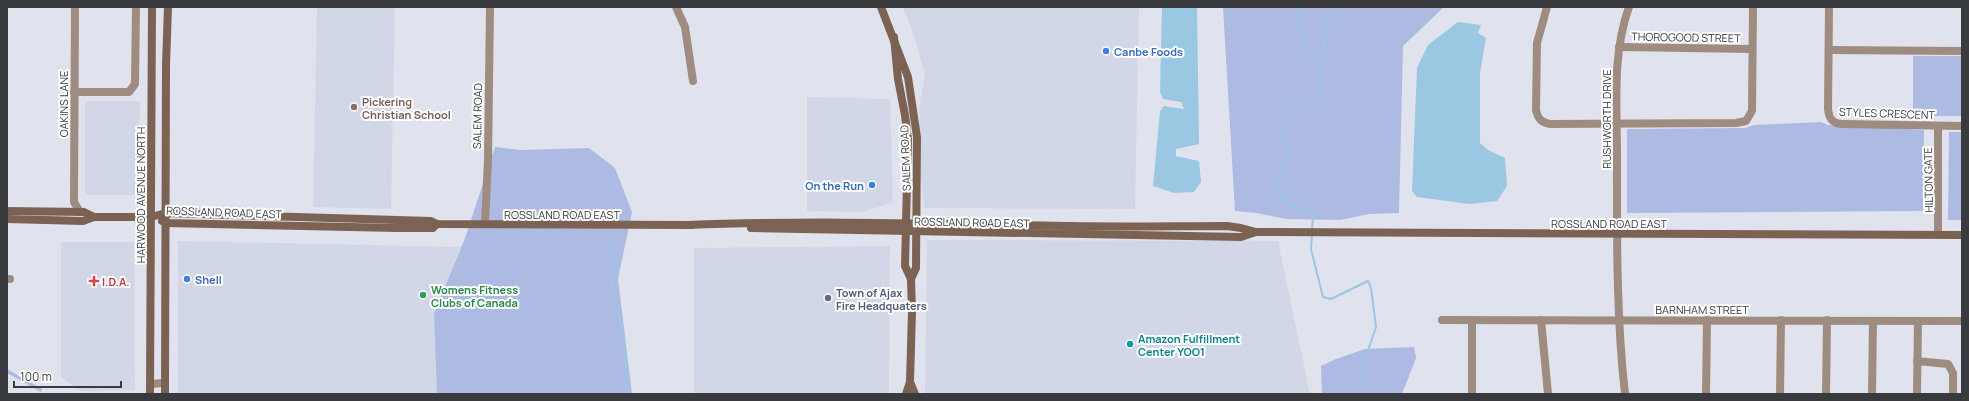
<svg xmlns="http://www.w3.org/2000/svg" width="1969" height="401" font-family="Manrope,sans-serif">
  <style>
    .built { fill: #d2d7e8 }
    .green { fill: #adbae2 }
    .water { fill: #9ac8e3 }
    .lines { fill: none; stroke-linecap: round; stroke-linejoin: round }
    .stream { stroke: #9ac8e3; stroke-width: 2 }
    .minor { stroke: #9e8c81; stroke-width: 8 }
    .tertiary { stroke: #9e8c81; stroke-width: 8 }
    .secondary { stroke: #7c6252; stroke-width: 8 }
    .shop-dot { fill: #3f7fe0; stroke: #fff; stroke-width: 1.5 }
    .education-dot { fill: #8d6e63; stroke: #fff; stroke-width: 1.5 }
    .health-dot { fill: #e0444e; stroke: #fff; stroke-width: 1.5 }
    .leisure-dot { fill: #2e9e5b; stroke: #fff; stroke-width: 1.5 }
    .service-dot { fill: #5c6f8a; stroke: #fff; stroke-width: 1.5 }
    .culture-dot { fill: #0f9aa8; stroke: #fff; stroke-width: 1.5 }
    .labels { text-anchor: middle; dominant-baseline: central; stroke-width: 4; stroke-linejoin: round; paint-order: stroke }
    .street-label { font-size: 11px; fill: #383a3d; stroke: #fff }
    .shop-label { font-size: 11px; font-weight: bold; fill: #366cbe; stroke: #fff; text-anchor: start }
    .education-label { font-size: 11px; font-weight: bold; fill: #785e54; stroke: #fff; text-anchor: start }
    .health-label { font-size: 11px; font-weight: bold; fill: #be3a42; stroke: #fff; text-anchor: start }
    .leisure-label { font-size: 11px; font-weight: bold; fill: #27864d; stroke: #fff; text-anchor: start }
    .service-label { font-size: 11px; font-weight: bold; fill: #4e5e75; stroke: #fff; text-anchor: start }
    .culture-label { font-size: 11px; font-weight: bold; fill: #0d838f; stroke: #fff; text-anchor: start }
  </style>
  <rect width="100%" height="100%" fill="#e0e3ed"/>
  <g class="built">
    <polygon points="317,7 395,7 391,209 313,207"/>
    <polygon points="903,7 1139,7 1135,209 924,208 921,175 919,109 925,74 914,36"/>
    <polygon points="807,97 890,99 893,202 863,212 807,211"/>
    <polygon points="85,101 140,101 139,195 85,195"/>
    <polygon points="927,240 1278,241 1310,394 925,394"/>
    <polygon points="178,241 461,247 434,314 438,394 178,394"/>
    <polygon points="61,242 134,242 135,390 81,391 61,377"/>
    <polygon points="890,246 889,394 694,394 694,248"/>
  </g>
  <g class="green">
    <polygon points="1223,7 1444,7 1403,46 1399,213 1369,214 1340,220 1287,219 1256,213 1235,211"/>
    <rect x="1913" y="56" width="49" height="60"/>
    <polygon points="1821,122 1828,125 1924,130 1923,211 1627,213 1627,129 1745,128 1754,125"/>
    <polygon points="1949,132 1962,132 1962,220 1948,220"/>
    <polygon points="495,147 520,150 589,148 615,168 632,212 618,279 632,394 437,394 434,314 465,238"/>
    <polygon points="1414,347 1416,358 1402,394 1322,394 1321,366 1336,359 1365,349"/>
    <polygon points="7,369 42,389 41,392 7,373"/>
  </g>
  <g class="water">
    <polygon points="1162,7 1197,7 1199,144 1176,149 1176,156 1199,161 1201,182 1194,192 1174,193 1153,186 1160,111 1164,106 1184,109 1181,102 1163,99 1160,92"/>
    <polygon points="1458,22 1481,25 1478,33 1486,38 1480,73 1480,143 1488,150 1505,158 1507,186 1497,201 1469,204 1417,197 1412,191 1417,68 1428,45"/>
  </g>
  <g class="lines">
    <g class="stream">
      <polyline points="1297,7 1299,29 1306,49 1323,62"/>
      <path d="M1312,230L1313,216L1283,201L1278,187L1288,159L1283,122C1286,118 1291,111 1296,109C1302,106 1308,109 1312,102C1330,73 1317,36 1334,7"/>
      <polyline points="1312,234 1311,249 1323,297 1331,299 1368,281 1371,288 1376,327 1364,362 1365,376 1371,394"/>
      <polyline points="612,242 614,257 611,295 623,328 628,394"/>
    </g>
    <g class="minor">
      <polyline points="75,7 74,202 80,212"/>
      <polyline points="676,7 685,27 693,81"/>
      <path d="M1547,7L1537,43L1536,110C1538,119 1541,122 1550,124L1736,123L1746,121L1752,111L1753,7"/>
      <path d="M1829,7L1828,109C1829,119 1833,124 1843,124L1962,126"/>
      <polyline points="1619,47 1752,49"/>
      <polyline points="1829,50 1962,51"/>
      <polyline points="74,92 129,92 135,84 136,7"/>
      <polyline points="485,224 488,160 490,7"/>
      <polyline points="1938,235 1938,126"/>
      <polyline points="7,279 10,279"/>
      <polyline points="1442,320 1962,321"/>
      <polyline points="1472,320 1472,394"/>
      <polyline points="1541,320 1548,394"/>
      <polyline points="1917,361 1948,364 1953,373 1953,394"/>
      <path d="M1625,394C1616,314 1617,235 1617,154C1617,105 1612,54 1629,7"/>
      <polyline points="1706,394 1707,320"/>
      <polyline points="1780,394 1781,320"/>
      <polyline points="1826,394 1827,320"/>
      <polyline points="1872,394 1873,321"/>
      <polyline points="1917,394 1918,321"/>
    </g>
    <polyline class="tertiary" points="150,384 165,383"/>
    <g class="secondary">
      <polyline points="881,7 908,77 917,137 916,268 911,279"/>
      <polyline points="894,37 898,79 905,115 908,140 905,266 911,279 912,311 910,382 906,394"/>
      <polyline points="7,211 84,212 94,217"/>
      <polyline points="7,219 83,221 94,217 151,217 166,213 431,221 437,224 692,225"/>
      <polyline points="162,221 166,223 397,228 433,228 437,224"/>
      <path d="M687,225C816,220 944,224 1072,226C1124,227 1175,226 1227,226L1241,228L1256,232L1962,235"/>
      <polyline points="751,228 1241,237 1256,232"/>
      <polyline points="910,382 915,394"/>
      <polyline points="150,394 152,7"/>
      <polyline points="165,394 166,65 168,7"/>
    </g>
  </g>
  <g class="shop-dot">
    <circle cx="1106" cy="51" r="4"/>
    <circle cx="872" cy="185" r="4"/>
    <circle cx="187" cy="279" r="4"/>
  </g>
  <circle class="education-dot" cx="354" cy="107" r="4"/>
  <path class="health-dot" d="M92 275h4v4h4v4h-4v4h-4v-4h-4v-4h4z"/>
  <circle class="leisure-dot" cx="423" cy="295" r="4"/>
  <circle class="service-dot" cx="828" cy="298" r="4"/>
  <circle class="culture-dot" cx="1130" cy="344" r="4"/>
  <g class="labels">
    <g class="street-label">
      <text transform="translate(1686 37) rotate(1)">THOROGOOD STREET</text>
      <text transform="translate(63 104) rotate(-90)">OAKINS LANE</text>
      <text transform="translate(1887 113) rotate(2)">STYLES CRESCENT</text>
      <text transform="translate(477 116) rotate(-89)">SALEM ROAD</text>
      <text transform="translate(1606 119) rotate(-90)">RUSHWORTH DRIVE</text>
      <text transform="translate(905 158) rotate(-92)">SALEM ROAD</text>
      <text transform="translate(1928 180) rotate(-91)">HILTON GATE</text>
      <text transform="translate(140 195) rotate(-90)">HARWOOD AVENUE NORTH</text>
      <text transform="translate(224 212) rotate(2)">ROSSLAND ROAD EAST</text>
      <text x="562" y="214">ROSSLAND ROAD EAST</text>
      <text transform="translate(972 222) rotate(1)">ROSSLAND ROAD EAST</text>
      <text x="1609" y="223">ROSSLAND ROAD EAST</text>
      <text x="1702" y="309">BARNHAM STREET</text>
    </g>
    <g class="shop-label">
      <text x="1114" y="51">Canbe Foods</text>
      <text x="864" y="185" text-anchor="end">On the Run</text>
      <text x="195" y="279">Shell</text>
    </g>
    <g class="education-label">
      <text x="362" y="101">Pickering<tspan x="362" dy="13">Christian School</tspan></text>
    </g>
    <g class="health-label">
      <text x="102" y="281">I.D.A.</text>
    </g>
    <g class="leisure-label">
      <text x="431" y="289">Womens Fitness<tspan x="431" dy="13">Clubs of Canada</tspan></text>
    </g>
    <g class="service-label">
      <text x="836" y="292">Town of Ajax<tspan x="836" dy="13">Fire Headquaters</tspan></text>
    </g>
    <g class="culture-label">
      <text x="1138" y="338">Amazon Fulfillment<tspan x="1138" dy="13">Center YOO1</tspan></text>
    </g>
  </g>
  <rect width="1969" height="401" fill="none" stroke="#383a3d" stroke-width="16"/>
  <path d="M14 381v6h107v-6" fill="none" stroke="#383a3d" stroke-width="2"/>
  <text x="20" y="381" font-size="12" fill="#383a3d" stroke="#ffffff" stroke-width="3" paint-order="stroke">100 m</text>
</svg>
